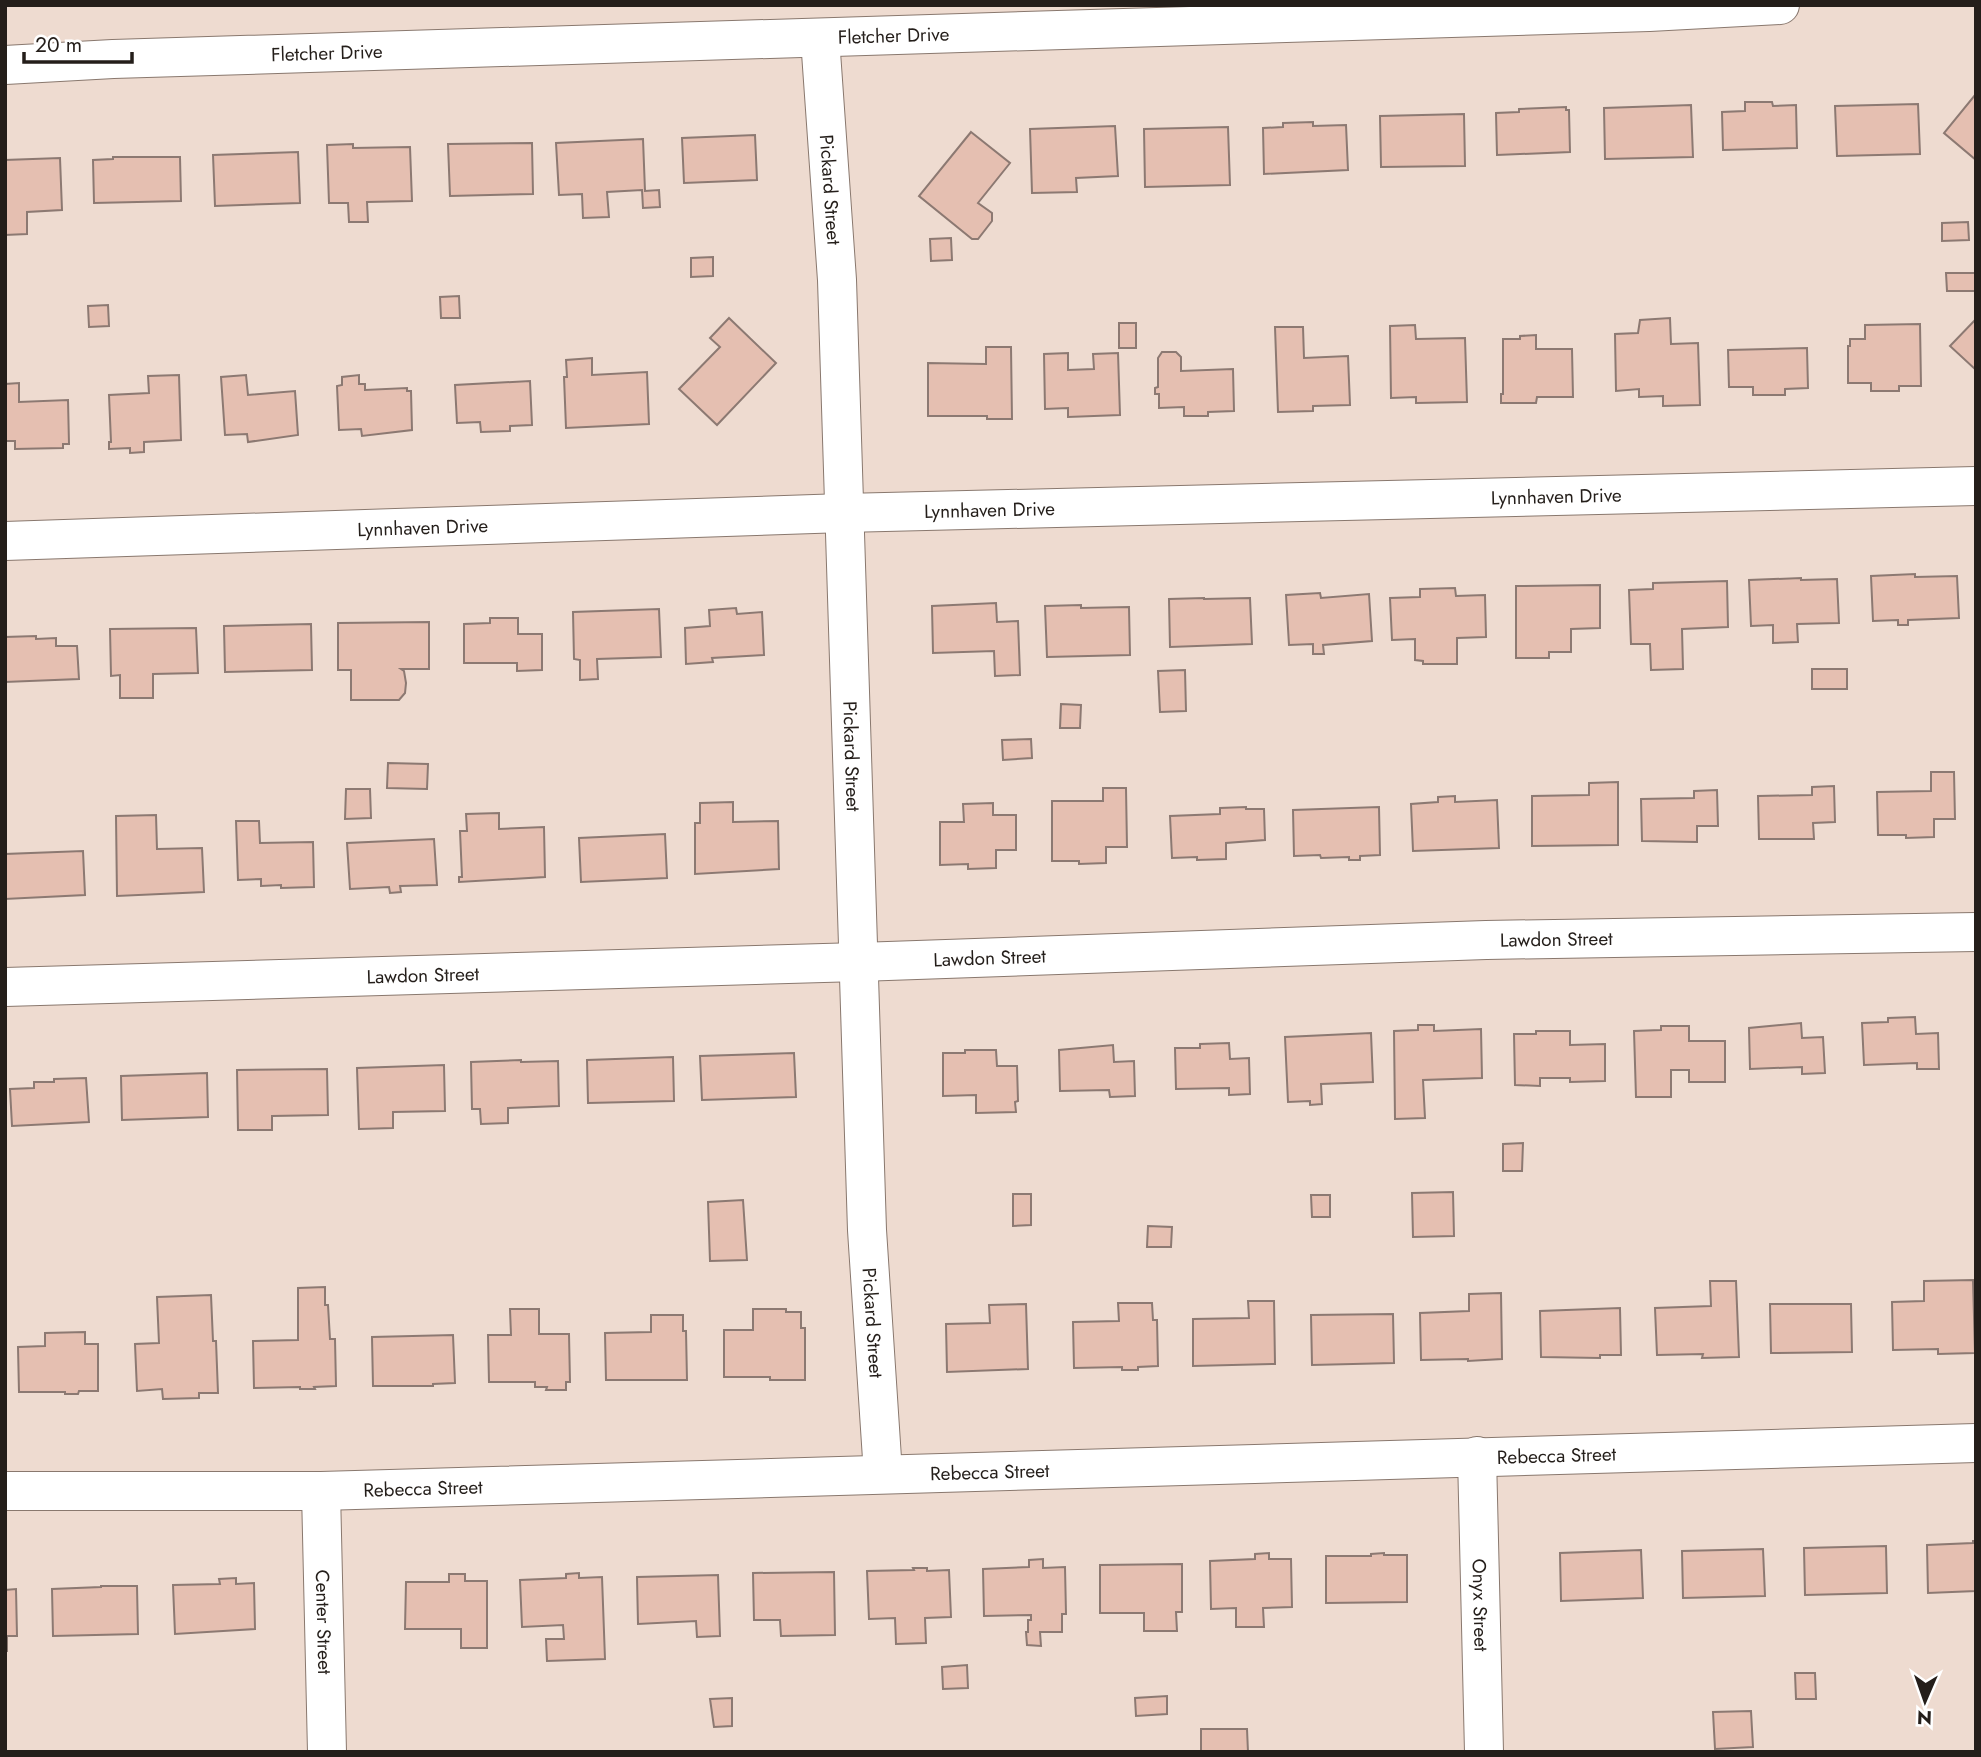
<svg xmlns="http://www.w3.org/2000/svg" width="1981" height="1757" font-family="Jost,sans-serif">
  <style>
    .building { fill: #e5bfb1; stroke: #8c7972; stroke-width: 2 }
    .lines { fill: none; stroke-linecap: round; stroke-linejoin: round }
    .minor-casing { stroke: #89786e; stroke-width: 40 }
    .minor { stroke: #fff; stroke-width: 38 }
    .labels { text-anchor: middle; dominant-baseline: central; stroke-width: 5; stroke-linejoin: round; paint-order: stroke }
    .street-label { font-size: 19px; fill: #241e1a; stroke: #fff }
  </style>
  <rect width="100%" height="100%" fill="#eedbd0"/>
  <g class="building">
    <polygon points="1975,95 1976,96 1976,160 1944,133"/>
    <polygon points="1745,102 1772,102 1773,106 1796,105 1797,148 1723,150 1722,112 1745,111"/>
    <polygon points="1918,104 1920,154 1837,156 1835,106"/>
    <polygon points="1691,105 1693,157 1605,159 1604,108"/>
    <polygon points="1566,107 1566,110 1569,110 1570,152 1497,155 1496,113 1519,112 1519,109"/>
    <polygon points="1464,114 1465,166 1381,167 1380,116"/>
    <polygon points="1313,122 1313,126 1346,125 1348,170 1264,174 1263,128 1283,127 1283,123"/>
    <polygon points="1115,126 1118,176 1076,178 1077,192 1032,193 1030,129"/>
    <polygon points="1228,127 1230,185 1145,187 1144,129"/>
    <polygon points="971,132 1010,163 978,203 992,213 992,221 978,239 972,239 919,196"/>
    <polygon points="755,135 757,180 684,183 682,138"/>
    <polygon points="643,139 645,191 659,190 660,207 643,208 642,190 607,192 609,217 583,218 582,194 559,195 556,143"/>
    <polygon points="532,143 533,194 450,196 448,144"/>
    <polygon points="353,144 353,148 410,147 412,201 367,202 368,222 349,222 348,203 329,203 327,145"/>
    <polygon points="298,152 300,203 215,206 213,155"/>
    <polygon points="113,157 180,157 181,201 94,203 93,160 113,159"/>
    <polygon points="60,158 62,210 27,212 27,234 5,235 5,160"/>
    <polygon points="1968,222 1969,240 1942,241 1942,223"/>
    <polygon points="951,238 952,260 931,261 930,239"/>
    <polygon points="713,257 713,276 691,277 691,258"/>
    <polygon points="1946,273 1976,273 1976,291 1947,291"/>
    <polygon points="459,296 460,318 441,318 440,297"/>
    <polygon points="108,305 109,326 89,327 88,306"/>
    <polygon points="729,318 776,363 717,425 679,389 720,347 710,338"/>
    <polygon points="1670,318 1671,344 1698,343 1700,405 1663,406 1663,396 1639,397 1639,389 1616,391 1615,334 1638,333 1640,320"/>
    <polygon points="1976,319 1976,370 1950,346"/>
    <rect x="1119" y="323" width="17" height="25"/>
    <polygon points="1920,324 1921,386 1899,386 1899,391 1871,391 1871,383 1848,383 1848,346 1850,346 1850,339 1865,339 1865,325"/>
    <polygon points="1415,325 1416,339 1465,338 1467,402 1416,403 1416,397 1391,398 1390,326"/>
    <polygon points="1275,327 1303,327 1304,358 1348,356 1350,405 1313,406 1313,411 1278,412"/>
    <polygon points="1536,335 1536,349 1572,349 1573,397 1537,397 1536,403 1501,403 1501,394 1503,394 1503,339 1520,339 1520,336"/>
    <polygon points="986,347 1011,347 1012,419 987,419 987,416 928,416 928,363 986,364"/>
    <polygon points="1807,348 1808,388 1785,389 1785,395 1753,395 1753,387 1729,387 1728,350"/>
    <polygon points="1162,352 1176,352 1181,357 1181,371 1233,369 1234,411 1208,412 1208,416 1184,416 1184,407 1159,408 1159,394 1155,394 1155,388 1158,387 1158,358"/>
    <polygon points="1068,353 1068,370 1094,369 1093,354 1118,353 1120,415 1068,417 1068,408 1045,409 1044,354"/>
    <polygon points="592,358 592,375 647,372 649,424 566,428 564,377 567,377 566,360"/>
    <polygon points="179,375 181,440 144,442 144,452 130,453 130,448 109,449 109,442 111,442 109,395 149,393 148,376"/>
    <polygon points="246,375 248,395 295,391 298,435 248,442 247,434 225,435 221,377"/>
    <polygon points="359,375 359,384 365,384 365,390 407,388 407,391 411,391 412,430 362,436 361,429 339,430 337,386 342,385 342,377"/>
    <polygon points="530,381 532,425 510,426 510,431 481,432 480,422 457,423 455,385"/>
    <polygon points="19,383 19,402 68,400 69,444 63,444 63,448 15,449 15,441 5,441 5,384"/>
    <polygon points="1915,574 1915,577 1957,576 1959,618 1908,620 1908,625 1898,625 1898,620 1873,621 1871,576"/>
    <polygon points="1801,578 1801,580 1837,579 1839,623 1797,624 1798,642 1773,643 1773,625 1751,626 1749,580"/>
    <polygon points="1727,581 1728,627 1682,629 1683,669 1651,670 1650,644 1631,644 1629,590 1653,589 1653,583"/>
    <polygon points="1600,585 1600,628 1571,629 1571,652 1549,652 1549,658 1516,658 1516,586"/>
    <polygon points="1455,588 1456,596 1485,595 1486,637 1457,638 1457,664 1423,664 1423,661 1415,660 1415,639 1392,640 1390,598 1420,597 1420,589"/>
    <polygon points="1320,593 1321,598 1369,594 1372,641 1323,645 1324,654 1313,654 1313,644 1289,645 1286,595"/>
    <polygon points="1204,598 1204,599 1250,598 1252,644 1170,647 1169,599"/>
    <polygon points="996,603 997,622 1018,621 1020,675 995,676 994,651 933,653 932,606"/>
    <polygon points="1081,605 1081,608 1129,607 1130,655 1047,657 1045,606"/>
    <polygon points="736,608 737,614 762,612 764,655 712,658 713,662 686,664 685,628 710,626 709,610"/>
    <polygon points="659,609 661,657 597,659 598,679 580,680 580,660 574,659 573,612"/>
    <polygon points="490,618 518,618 518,634 542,634 542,670 517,671 517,663 464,663 464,624 490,623"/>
    <polygon points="429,622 429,669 401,669 404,671 406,683 405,693 399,700 351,700 351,670 338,670 338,623"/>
    <polygon points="311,624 312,670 225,672 224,626"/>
    <polygon points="196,628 198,673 153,674 153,698 120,698 120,675 111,676 110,629"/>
    <polygon points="36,636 36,639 56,638 56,646 77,646 79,679 5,682 5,637"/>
    <rect x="1812" y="669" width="35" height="20"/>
    <polygon points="1185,670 1186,711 1160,712 1158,671"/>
    <polygon points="1061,704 1081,705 1080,728 1060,728"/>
    <polygon points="1031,739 1032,758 1003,760 1002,740"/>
    <polygon points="388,763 428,764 427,789 387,788"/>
    <polygon points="1931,772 1954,772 1955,819 1934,819 1934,837 1906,838 1906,835 1878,835 1877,792 1931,791"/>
    <polygon points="1618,782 1618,845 1532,846 1532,796 1589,795 1589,783"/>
    <polygon points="1834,786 1835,822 1813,823 1814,839 1759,839 1758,796 1812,795 1812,787"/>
    <polygon points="1103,788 1126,788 1127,847 1106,847 1106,863 1079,864 1079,861 1052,861 1052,801 1103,801"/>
    <polygon points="346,789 370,789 371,818 345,819"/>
    <polygon points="1717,790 1718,826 1697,826 1697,842 1642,841 1641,799 1694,798 1694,791"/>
    <polygon points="1455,796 1455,802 1497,800 1499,848 1413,851 1411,804 1438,802 1438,797"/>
    <polygon points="733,802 733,822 778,821 779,869 695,874 695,823 700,823 700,803"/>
    <polygon points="993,803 993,815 1016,815 1016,850 996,850 996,868 968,869 968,864 940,865 940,822 964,822 963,804"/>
    <polygon points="1246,807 1246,809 1264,809 1265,840 1226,843 1226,859 1197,860 1197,857 1172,858 1170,816 1220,814 1220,808"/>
    <polygon points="1379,807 1380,855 1360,856 1360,860 1349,860 1349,857 1321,858 1320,855 1294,856 1293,810"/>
    <polygon points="499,813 499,829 544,827 545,877 459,882 459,877 462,877 460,831 467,831 466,814"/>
    <polygon points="156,815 157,849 202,848 204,892 117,896 116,816"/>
    <polygon points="236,821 259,821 260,843 313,842 314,887 281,888 281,885 261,886 261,879 238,880"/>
    <polygon points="665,834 667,878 581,882 579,838"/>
    <polygon points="434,839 437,885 400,886 401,892 390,893 389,887 350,889 347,843"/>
    <polygon points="83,851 85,895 5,899 5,854"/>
    <polygon points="1915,1017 1916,1034 1938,1033 1939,1069 1917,1069 1917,1063 1864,1065 1862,1023 1888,1022 1888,1018"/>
    <polygon points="1801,1023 1802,1038 1823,1037 1825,1073 1802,1074 1802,1067 1750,1069 1749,1028"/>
    <polygon points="1418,1025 1434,1025 1434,1031 1481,1029 1482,1078 1423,1080 1425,1118 1395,1119 1394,1031 1418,1030"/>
    <polygon points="1661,1026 1689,1026 1689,1041 1725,1041 1725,1082 1689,1082 1689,1070 1671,1070 1671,1097 1636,1097 1634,1031 1661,1030"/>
    <polygon points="1536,1031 1570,1031 1570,1045 1605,1044 1605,1081 1570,1082 1570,1078 1540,1078 1540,1086 1515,1085 1514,1034 1536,1034"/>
    <polygon points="1371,1033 1373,1082 1321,1084 1322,1104 1310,1105 1310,1101 1288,1102 1285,1037"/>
    <polygon points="1229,1043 1230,1059 1249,1058 1250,1094 1229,1095 1229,1088 1176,1089 1175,1048 1200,1048 1200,1044"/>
    <polygon points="1113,1045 1114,1062 1134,1061 1135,1096 1110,1097 1109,1090 1060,1091 1059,1050"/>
    <polygon points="965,1050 996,1050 997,1066 1017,1066 1018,1101 1015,1102 1016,1112 976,1113 976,1095 943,1096 943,1053 965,1053"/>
    <polygon points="794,1053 796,1097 702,1100 700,1056"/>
    <polygon points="673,1057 674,1101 588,1103 587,1060"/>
    <polygon points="521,1060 521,1062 558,1061 559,1106 508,1108 508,1123 481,1124 480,1109 472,1109 471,1062"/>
    <polygon points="444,1065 445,1111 393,1112 393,1128 359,1129 357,1068"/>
    <polygon points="327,1069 328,1115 272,1116 272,1130 238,1130 237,1070"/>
    <polygon points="207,1073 208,1117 122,1120 121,1076"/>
    <polygon points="86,1078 89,1122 12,1126 10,1089 34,1088 34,1082 54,1082 54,1079"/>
    <polygon points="1523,1143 1522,1171 1503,1171 1503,1144"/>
    <polygon points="1453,1192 1454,1236 1413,1237 1412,1193"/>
    <polygon points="1013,1194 1031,1194 1031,1225 1013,1226"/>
    <polygon points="1311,1195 1330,1195 1330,1217 1312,1217"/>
    <polygon points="743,1200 747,1260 710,1261 708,1202"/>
    <polygon points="1148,1226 1172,1227 1171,1247 1147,1247"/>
    <polygon points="1973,1280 1975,1353 1938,1354 1938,1349 1893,1350 1892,1302 1924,1301 1924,1281"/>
    <polygon points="1710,1281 1736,1281 1739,1357 1702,1358 1703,1354 1657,1355 1655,1308 1711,1306"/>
    <polygon points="325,1287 325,1305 328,1305 330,1339 335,1339 336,1386 314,1387 315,1389 300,1389 300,1387 254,1388 253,1341 298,1340 298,1288"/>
    <polygon points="1501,1293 1502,1359 1468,1361 1468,1359 1421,1360 1420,1313 1469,1311 1469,1294"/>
    <polygon points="211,1295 213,1341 216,1341 218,1393 199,1393 199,1398 163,1399 162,1389 137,1391 135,1344 159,1343 157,1297"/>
    <polygon points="1248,1301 1274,1301 1275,1364 1193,1366 1193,1319 1249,1318"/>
    <polygon points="1118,1303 1152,1303 1153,1320 1157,1320 1158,1366 1138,1367 1138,1370 1122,1370 1122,1367 1074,1368 1073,1322 1119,1321"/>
    <polygon points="1026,1304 1028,1369 947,1372 946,1324 990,1323 989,1305"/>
    <polygon points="1770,1304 1851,1304 1852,1352 1771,1353"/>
    <polygon points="1620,1308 1621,1355 1600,1355 1600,1358 1541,1357 1540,1311"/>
    <polygon points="510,1309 539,1309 539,1334 569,1334 570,1382 566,1382 566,1390 546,1390 547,1387 535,1387 535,1382 489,1382 488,1335 511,1335"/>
    <polygon points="753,1309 786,1309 786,1312 801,1312 801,1328 805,1328 805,1380 770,1380 770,1377 724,1377 724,1330 753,1330"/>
    <polygon points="1393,1314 1394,1363 1312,1365 1311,1315"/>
    <polygon points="651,1315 683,1315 683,1331 686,1331 687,1380 606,1380 605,1333 651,1332"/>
    <polygon points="85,1332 85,1344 98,1344 98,1391 79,1391 78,1394 65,1394 65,1392 19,1392 18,1347 45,1346 45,1333"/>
    <polygon points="453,1335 455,1383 433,1384 433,1386 373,1386 372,1337"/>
    <polygon points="1973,1541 1976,1541 1976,1591 1928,1593 1927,1545 1973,1543"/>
    <polygon points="1886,1546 1887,1593 1805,1595 1804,1548"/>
    <polygon points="1763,1549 1765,1596 1683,1598 1682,1551"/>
    <polygon points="1641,1550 1643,1598 1561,1601 1560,1553"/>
    <polygon points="1269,1553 1269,1559 1291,1559 1292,1607 1263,1608 1264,1627 1236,1627 1236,1608 1211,1609 1210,1561 1255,1559 1255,1554"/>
    <polygon points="1384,1553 1384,1555 1407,1555 1407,1602 1326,1603 1326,1556 1371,1556 1371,1554"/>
    <polygon points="1043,1559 1043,1568 1065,1567 1066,1614 1062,1614 1062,1632 1040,1632 1041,1646 1027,1645 1026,1632 1028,1632 1028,1620 1031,1620 1031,1615 984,1616 983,1569 1029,1567 1029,1560"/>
    <polygon points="1182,1564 1182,1612 1176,1612 1177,1631 1144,1631 1144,1613 1100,1613 1100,1565"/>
    <polygon points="913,1568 927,1568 927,1571 949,1570 951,1617 925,1618 926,1643 896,1644 895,1618 869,1619 867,1571 914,1570"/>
    <polygon points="834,1572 835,1635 781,1636 780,1620 754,1620 753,1573"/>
    <polygon points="579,1573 579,1578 602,1577 605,1659 547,1661 546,1639 564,1639 563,1625 522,1627 520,1580 566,1578 566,1574"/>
    <polygon points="449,1574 465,1574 465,1581 487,1581 487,1648 461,1648 461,1629 405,1629 406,1582 449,1582"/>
    <polygon points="718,1575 720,1636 697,1637 696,1621 638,1624 637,1577"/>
    <polygon points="236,1578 236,1584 254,1583 255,1629 175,1634 173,1585 220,1584 219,1579"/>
    <polygon points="101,1586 137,1586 138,1634 53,1636 52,1589 101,1587"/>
    <polygon points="16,1589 17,1636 7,1636 7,1651 5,1651 5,1590"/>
    <polygon points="967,1665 968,1688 943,1689 942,1667"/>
    <polygon points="1795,1673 1815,1673 1816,1699 1796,1699"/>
    <polygon points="1167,1696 1167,1714 1136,1716 1135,1698"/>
    <polygon points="732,1698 732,1726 714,1727 710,1699"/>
    <polygon points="1751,1711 1753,1747 1715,1749 1713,1712"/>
    <polygon points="1201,1729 1247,1729 1248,1752 1201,1752"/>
  </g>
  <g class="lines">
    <g class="minor-casing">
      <g id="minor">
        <path id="s1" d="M820,38L837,280L867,1230L883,1474"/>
        <path id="s2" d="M5,65L113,59L1649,12L1780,5"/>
        <path id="s3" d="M5,541L844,513L1976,486"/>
        <path id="s4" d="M5,987L859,962L1486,940L1976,932"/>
        <path id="s5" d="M1477,1456L1484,1752"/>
        <path id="s6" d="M5,1491H321L1976,1443"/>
        <path id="s7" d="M321,1491L327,1752"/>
      </g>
    </g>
    <use href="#minor" class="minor"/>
  </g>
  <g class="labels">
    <g class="street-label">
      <text stroke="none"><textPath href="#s2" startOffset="889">Fletcher Drive</textPath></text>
      <text stroke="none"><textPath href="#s2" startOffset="322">Fletcher Drive</textPath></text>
      <text stroke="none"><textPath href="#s1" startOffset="152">Pickard Street</textPath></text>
      <text stroke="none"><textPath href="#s3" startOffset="1552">Lynnhaven Drive</textPath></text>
      <text stroke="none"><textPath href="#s3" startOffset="985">Lynnhaven Drive</textPath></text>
      <text stroke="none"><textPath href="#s3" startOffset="418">Lynnhaven Drive</textPath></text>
      <text stroke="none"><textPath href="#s1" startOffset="719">Pickard Street</textPath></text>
      <text stroke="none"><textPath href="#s4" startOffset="1552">Lawdon Street</textPath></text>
      <text stroke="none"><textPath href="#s4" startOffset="985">Lawdon Street</textPath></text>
      <text stroke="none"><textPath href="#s4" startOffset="418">Lawdon Street</textPath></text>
      <text stroke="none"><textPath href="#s1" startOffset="1286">Pickard Street</textPath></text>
      <text stroke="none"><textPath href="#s6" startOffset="1552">Rebecca Street</textPath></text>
      <text stroke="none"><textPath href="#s6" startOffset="985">Rebecca Street</textPath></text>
      <text stroke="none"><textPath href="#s6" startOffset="418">Rebecca Street</textPath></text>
      <text stroke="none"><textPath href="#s5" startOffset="149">Onyx Street</textPath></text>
      <text stroke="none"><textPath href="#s7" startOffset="131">Center Street</textPath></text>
    </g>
  </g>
  <rect width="1981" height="1757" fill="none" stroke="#241e1a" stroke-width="14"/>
  <g transform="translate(1925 1701) rotate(182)" stroke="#ffffff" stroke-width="5" paint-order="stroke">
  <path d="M0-5L12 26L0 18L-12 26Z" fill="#241e1a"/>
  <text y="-10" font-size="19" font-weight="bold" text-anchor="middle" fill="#241e1a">N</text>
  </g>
  <path d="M24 52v10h108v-10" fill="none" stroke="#241e1a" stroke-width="3.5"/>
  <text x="35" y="52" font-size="21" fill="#241e1a" stroke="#ffffff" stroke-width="5" paint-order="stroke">20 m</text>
</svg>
